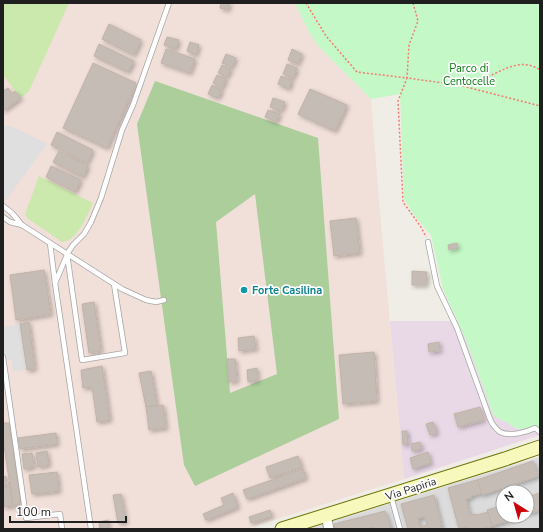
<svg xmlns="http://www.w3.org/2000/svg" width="543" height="532" font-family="'Nunito Sans',sans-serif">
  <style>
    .residential { fill: #dddcdc; fill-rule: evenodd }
    .industrial { fill: #e9d8e6 }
    .military { fill: #f1dfd9 }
    .grass { fill: #cbe9ad }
    .forest { fill: #abce9b; fill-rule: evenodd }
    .park { fill: #c4f8c7 }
    .parking { fill: #dfdfdf }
    .building { fill: #c4bcb5; stroke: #c1b3a8; fill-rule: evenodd; filter: url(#shadow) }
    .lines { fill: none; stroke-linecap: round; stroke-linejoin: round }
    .lane-casing { stroke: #a6a6a6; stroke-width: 6 }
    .street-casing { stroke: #a6a6a6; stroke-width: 11 }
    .secondary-casing { stroke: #6c7507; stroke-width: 15 }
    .path { stroke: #f77a6f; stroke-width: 1.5; stroke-dasharray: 2 2; stroke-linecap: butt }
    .lane { stroke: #fff; stroke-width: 4.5 }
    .street { stroke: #fff; stroke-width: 9 }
    .secondary { stroke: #f7f8bb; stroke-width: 13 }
    .culture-dot { fill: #0f9aa8; stroke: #fff; stroke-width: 1.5 }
    .labels { text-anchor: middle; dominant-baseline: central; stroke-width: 3.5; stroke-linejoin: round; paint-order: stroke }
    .park-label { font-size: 11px; fill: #0e7c14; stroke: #fff }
    .culture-label { font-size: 11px; font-weight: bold; fill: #0d838f; stroke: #fff; text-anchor: start }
    .street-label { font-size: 11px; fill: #1f1f1f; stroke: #fff }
  </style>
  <defs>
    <filter id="shadow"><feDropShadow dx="2" dy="2" stdDeviation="2" flood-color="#0004"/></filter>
  </defs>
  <rect width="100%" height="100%" fill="#f0ece6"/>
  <path class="residential" d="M540,457V529H308L331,522ZM503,492H527V516H503Z"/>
  <polygon class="industrial" points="390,321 457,321 466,340 494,416 508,423 517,429 530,428 540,429 540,435 404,479"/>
  <polygon class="military" points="3,3 295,3 309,32 319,47 371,99 379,202 404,479 245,529 3,529"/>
  <g class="grass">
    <polygon points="3,3 69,3 29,91 21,98 3,75"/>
    <path d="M39,176L93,203C87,215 78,241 62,242L27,218L25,214Z"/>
  </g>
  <path class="forest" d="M155,81L318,138L339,419L195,486L184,465L137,124ZM255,194L277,374L230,393L216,222Z"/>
  <polygon class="park" points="295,3 540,3 540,429 530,428 517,429 508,423 494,416 466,340 443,289 431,235 416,218 404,199 400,94 371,99 319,47 309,32"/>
  <g class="parking">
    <polygon points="3,126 11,126 47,144 4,203"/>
    <polygon points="20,324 26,370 13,371 11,359 3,359 3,327"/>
  </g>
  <g class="building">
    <polygon points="221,3 230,3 228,10 220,8"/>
    <polygon points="109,24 141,40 134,55 102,39"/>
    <polygon points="167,37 179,40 176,49 164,45"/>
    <polygon points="190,42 199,45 196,55 187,51"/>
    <polygon points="99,44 134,61 128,72 94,56"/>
    <polygon points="166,49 195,59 190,73 161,63"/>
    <polygon points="292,49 302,54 298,64 288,60"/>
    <polygon points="226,54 236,58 232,67 222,63"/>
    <polygon points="93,63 136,83 107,148 63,128"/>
    <polygon points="287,64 297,68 293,78 283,74"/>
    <polygon points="222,65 231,69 227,77 218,73"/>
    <polygon points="217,75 226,79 222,88 213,83"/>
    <polygon points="281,76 292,80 289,89 278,84"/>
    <polygon points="212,85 222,90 218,98 208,94"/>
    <polygon points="8,88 12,94 15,91 21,98 3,111 3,91"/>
    <polygon points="310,89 347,105 335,131 298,114"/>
    <polygon points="273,98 285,102 281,111 270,107"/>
    <polygon points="268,110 280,114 276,122 265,117"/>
    <polygon points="57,132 93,150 87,163 51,145"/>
    <polygon points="59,151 88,166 83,177 53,162"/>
    <polygon points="51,166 81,180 75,192 46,177"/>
    <polygon points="356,218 360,253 334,256 330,221"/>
    <polygon points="457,243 458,248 449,250 448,245"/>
    <polygon points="44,270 51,314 16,320 10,275"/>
    <polygon points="412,271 427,272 426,285 412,285"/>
    <polygon points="94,302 101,351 89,353 82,304"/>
    <polygon points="29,322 35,369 27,370 20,324"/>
    <polygon points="254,336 256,349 239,351 238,338"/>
    <polygon points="439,342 440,351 429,352 428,344"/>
    <polygon points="374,352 377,401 343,404 339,355"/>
    <polygon points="227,359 235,359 237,381 229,382"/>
    <polygon points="102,366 110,420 97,422 92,387 83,388 81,370"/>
    <polygon points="257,368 258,380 248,382 247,370"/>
    <polygon points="151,371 157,405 146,407 139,373"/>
    <polygon points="163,405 166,428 149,430 146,407"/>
    <polygon points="480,407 484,420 458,427 454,414"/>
    <polygon points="433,422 437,433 430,435 426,424"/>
    <polygon points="3,423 9,423 21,504 13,506 3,439"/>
    <polygon points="402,431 407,431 408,444 403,445"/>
    <polygon points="56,433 57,444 20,449 18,438"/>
    <polygon points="420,442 422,449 412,451 411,444"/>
    <polygon points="47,451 49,465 38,467 36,453"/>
    <polygon points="428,452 431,463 413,469 410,458"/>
    <polygon points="32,453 34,467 24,469 22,454"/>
    <polygon points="298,456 302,467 270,478 266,467"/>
    <polygon points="533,461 539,476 482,495 477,480"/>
    <polygon points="303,469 306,478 247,499 243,490"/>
    <polygon points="57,472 59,491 32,494 29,475"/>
    <polygon points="6,476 7,486 3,486 3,477"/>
    <polygon points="477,480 482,493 471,496 471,498 466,499 470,515 476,514 477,515 488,512 492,526 482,529 468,529 467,527 459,529 448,488"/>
    <polygon points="10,486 13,506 4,507 3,487"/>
    <polygon points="233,493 238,507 206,520 203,514 224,505 221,498"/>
    <polygon points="540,493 540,510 527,514 527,497"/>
    <polygon points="121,494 126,522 118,523 113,495"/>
    <path d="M434,495L442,529H408L401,504ZM425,517L427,525L420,527L418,518Z"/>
    <polygon points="503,505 503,516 522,516 492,526 487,510"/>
    <polygon points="270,510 272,516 251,523 249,517"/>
    <polygon points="385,511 391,529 375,529 374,527 365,529 335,529 334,524"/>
    <polygon points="108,520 109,529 100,529 99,522"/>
  </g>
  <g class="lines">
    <g class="lane-casing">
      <g id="lane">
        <polyline points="3,206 12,213 22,225"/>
        <polyline points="3,217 10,222 22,225 122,289 146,300 156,302 164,300"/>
        <path d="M428,242L437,286L457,328L490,419C492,424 496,429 500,432C510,437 527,432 535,428L540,432"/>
        <polyline points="50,243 55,283 67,255"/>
        <polyline points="55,283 91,529"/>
        <polyline points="114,284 125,353 82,360 67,254 73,245 84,234 91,222 101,198 122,130 133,105 169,3"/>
        <polyline points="3,357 26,518 60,514 62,529"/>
        <polyline points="391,496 400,529"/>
      </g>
    </g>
    <g class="street-casing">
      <polyline id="street" points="326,516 329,529"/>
    </g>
    <g class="secondary-casing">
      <polyline id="secondary" points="282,529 505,459 540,447"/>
    </g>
    <g class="path">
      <polyline points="306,3 326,36 357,72 407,78 398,101 403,202 421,227 426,237"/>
      <path d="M413,3L418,21L409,45L407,78C424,80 455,86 471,83C494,78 517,54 540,70"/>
      <polyline points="455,84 540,106"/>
    </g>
    <use href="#lane" class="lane"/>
    <use href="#street" class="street"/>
    <use href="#secondary" class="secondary"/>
  </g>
  <circle class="culture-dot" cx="244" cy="290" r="4"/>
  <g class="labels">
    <g class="park-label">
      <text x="469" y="68">Parco di<tspan x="469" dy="13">Centocelle</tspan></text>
    </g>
    <g class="culture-label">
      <text x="252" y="290">Forte Casilina</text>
    </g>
    <g class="street-label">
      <text transform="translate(411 489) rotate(-18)">Via Papiria</text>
    </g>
  </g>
  <rect width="543" height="532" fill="none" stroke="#1f1f1f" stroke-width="8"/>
  <g transform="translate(515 504) rotate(323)"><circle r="19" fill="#ffffff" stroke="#a5a5a5"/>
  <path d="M0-3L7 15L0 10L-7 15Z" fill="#ca0408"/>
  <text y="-6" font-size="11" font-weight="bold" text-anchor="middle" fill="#1f1f1f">N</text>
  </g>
  <path d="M10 516v6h116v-6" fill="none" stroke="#1f1f1f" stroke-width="2"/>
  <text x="16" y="516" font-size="12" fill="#1f1f1f" stroke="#ffffff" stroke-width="3" paint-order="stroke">100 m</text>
</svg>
